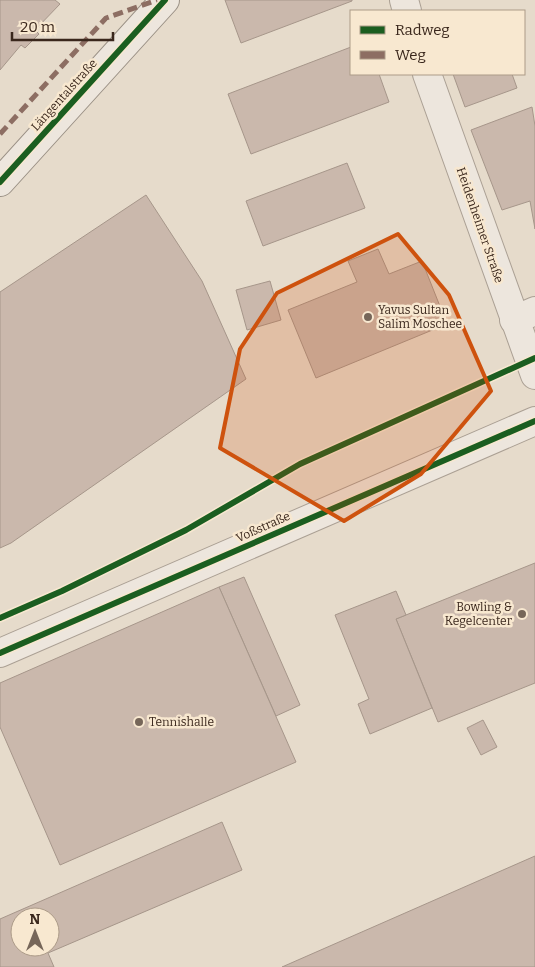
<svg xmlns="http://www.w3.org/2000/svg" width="535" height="967" font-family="Bitter,serif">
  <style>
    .building { fill: #cab8ac; stroke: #a6968a; fill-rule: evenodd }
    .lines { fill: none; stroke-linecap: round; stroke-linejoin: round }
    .minor-casing { stroke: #aba094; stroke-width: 30 }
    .tertiary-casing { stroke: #aba094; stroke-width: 30 }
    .secondary-casing { stroke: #9a9085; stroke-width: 30 }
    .minor { stroke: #ede6dd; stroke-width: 28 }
    .tertiary { stroke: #ede6dd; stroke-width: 28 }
    .secondary { stroke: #ede6dd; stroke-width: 28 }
    .quiet { stroke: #8d6e63; stroke-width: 5; stroke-dasharray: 10 5; stroke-linecap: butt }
    .cycleway-casing { stroke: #f8e8d0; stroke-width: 9 }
    .cycleway { stroke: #1b5e20; stroke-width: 6 }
    .marked { fill: #ce520e; fill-opacity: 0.2; stroke: #ce520e; stroke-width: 4; stroke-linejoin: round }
    .poi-dot { fill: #766659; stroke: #f8e8d0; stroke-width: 2 }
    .labels { text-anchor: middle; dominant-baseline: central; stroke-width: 5; stroke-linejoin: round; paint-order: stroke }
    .street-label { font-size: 12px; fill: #3a271c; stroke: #f8e8d0 }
    .poi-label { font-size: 12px; fill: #3a271c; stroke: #f8e8d0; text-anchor: start }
  </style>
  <rect width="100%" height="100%" fill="#e6dbcb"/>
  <g class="building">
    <polygon points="0,0 55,0 60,4 35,30 39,34 25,48 21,45 0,70"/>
    <polygon points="225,0 352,0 352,1 241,43"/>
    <polygon points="351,47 351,74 379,74 389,102 251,154 228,94"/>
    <polygon points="453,74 512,74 517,88 465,107"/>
    <polygon points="532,107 535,126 535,229 530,201 502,210 471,130"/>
    <polygon points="347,163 365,208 263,246 246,201"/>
    <polygon points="146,195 202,281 246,379 11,543 0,548 0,292"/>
    <polygon points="378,249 389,274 422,261 447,324 316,378 288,310 357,282 348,261"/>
    <polygon points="270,281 281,320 247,330 236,290"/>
    <polygon points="535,563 535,683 438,722 396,619"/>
    <polygon points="244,577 300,705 276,716 219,587"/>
    <polygon points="219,587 296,762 60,865 0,727 0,683"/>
    <polygon points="396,591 406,615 396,619 432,708 370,734 358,704 369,699 335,615"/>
    <polygon points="483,720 497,747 481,755 467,728"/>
    <path d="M222,822L242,870L48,953L54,967H0V919ZM20,917H50V947H20Z"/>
    <polygon points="535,856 535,967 282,967"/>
  </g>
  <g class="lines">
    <g class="minor-casing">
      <g id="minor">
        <polyline points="514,320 535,311"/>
        <polyline points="0,653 535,421"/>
      </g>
    </g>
    <g class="tertiary-casing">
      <g id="tertiary">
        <polyline points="404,0 407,11"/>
        <polyline points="427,74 535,375"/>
      </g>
    </g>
    <g class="secondary-casing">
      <polyline id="secondary" points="0,182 165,0"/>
    </g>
    <use href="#minor" class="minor"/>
    <use href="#tertiary" class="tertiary"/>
    <use href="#secondary" class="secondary"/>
    <polyline class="quiet" points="0,134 106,18 157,0"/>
    <g class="cycleway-casing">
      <g id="cycleway">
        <polyline points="0,182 165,0"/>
        <polyline points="0,618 62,591 186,530 300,464 535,358"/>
        <polyline points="0,653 535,421"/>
      </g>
    </g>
    <use href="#cycleway" class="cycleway"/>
  </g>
  <path class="marked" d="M398,234L449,295L491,391L421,474L344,521L220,448L240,349L277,293Z"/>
  <g class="poi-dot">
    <circle cx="368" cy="317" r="5"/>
    <circle cx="522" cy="614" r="5"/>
    <circle cx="139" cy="722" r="5"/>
  </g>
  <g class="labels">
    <g class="street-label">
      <text transform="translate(64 95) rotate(-48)">Längentalstraße</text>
      <text transform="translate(480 225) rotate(71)">Heidenheimer Straße</text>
      <text transform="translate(263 527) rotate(-24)">Voßstraße</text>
    </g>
    <g class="poi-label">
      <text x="378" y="310">Yavus Sultan<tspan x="378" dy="14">Salim Moschee</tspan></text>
      <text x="512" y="607" text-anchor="end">Bowling &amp;<tspan x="512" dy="14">Kegelcenter</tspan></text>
      <text x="149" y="722">Tennishalle</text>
    </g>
  </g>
  <rect x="350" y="10" width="175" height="65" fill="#f8e8d0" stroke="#ac9b88"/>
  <rect x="360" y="26" width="25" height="8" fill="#1b5e20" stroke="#ac9b88"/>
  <text x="395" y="35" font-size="15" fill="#3a271c">Radweg</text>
  <rect x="360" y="51" width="25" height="8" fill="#8d6e63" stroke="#ac9b88"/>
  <text x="395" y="60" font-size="15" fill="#3a271c">Weg</text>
  <g transform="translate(35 932)"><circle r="24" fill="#f8e8d0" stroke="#ac9b88"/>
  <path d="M0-4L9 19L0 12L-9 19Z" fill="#766659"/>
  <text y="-8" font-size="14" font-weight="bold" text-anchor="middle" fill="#3a271c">N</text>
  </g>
  <path d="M12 32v8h101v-8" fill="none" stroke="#3a271c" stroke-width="2.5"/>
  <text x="20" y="32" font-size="15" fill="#3a271c" stroke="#f8e8d0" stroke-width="4" paint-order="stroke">20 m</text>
</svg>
